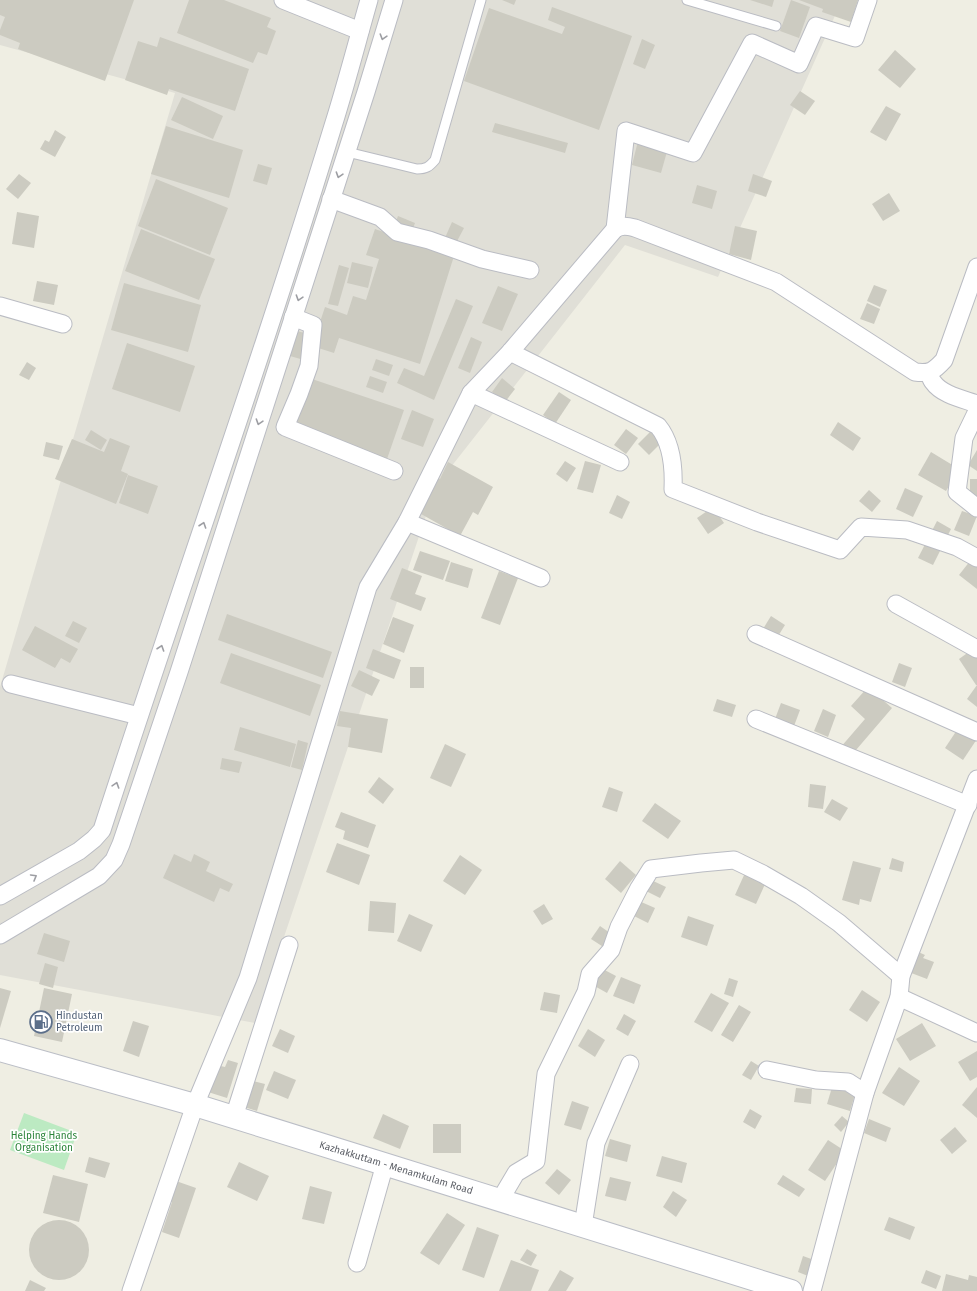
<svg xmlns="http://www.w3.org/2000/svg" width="977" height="1291" font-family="'Fira Sans',sans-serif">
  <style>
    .industrial { fill: #e0dfd7 }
    .green { fill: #bceac2 }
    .building { fill: #cccbc1 }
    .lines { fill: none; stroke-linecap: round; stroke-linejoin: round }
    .service-casing { stroke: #babcc3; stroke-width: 11 }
    .minor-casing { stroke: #babcc3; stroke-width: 19 }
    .secondary-casing { stroke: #bbbec6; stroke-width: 24 }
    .service { stroke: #fff; stroke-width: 9 }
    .minor { stroke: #fff; stroke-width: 17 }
    .secondary { stroke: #fff; stroke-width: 22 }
    .oneway { stroke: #9d9ea3 }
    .labels { text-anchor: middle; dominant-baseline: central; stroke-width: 3.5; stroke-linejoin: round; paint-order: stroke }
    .service-label { font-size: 10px; fill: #4e5e75; stroke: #fff; text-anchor: start }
    .park-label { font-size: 10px; fill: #2b843a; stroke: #fff }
    .street-label { font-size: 10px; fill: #5b5e65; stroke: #fff }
  </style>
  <rect width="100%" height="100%" fill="#efeee3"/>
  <polygon class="industrial" points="0,0 842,0 718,277 625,245 436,486 255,1023 0,975 0,687 175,93 0,45"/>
  <polygon class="green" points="24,1113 77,1133 64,1170 10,1150"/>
  <g class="building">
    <polygon points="0,0 134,0 105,81 18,49 20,43 0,35 0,30 5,17 0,15"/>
    <polygon points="189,0 224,0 271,18 267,27 276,31 267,55 258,52 253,63 177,33"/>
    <polygon points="502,0 516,0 514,5"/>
    <polygon points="750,0 774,0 772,7"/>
    <polygon points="791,0 810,7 799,38 780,31"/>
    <polygon points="799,0 858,0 851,22 822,12 823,9"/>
    <polygon points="552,7 632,36 599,130 464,81 489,8 562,34 565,27 548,20"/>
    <polygon points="160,37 249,69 235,111 169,89 167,95 125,80 138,41 157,47"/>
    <polygon points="642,39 655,45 645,69 633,64"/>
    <polygon points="895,50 916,69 900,88 878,70"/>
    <polygon points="800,91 815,101 805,115 790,105"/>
    <polygon points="182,97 223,116 213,139 171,120"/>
    <polygon points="886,106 901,114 886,141 870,132"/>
    <polygon points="495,123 568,143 565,153 492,132"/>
    <polygon points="166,126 243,150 229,198 151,174"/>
    <polygon points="55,130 66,137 55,157 40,149 45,140 49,142"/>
    <polygon points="638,141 668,148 661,173 632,165"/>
    <polygon points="258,164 272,168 267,185 253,181"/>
    <polygon points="19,174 31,183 18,199 6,189"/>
    <polygon points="753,174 772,181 766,197 748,191"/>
    <polygon points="156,179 228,208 210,255 138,226"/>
    <polygon points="697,185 717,191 712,209 692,203"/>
    <polygon points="889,193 900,211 883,221 872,204"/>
    <polygon points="17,212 39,216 34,248 12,244"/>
    <polygon points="398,216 415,223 411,234 394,227"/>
    <polygon points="452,222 464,228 455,245 444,240"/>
    <polygon points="735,226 757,231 751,260 729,254"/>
    <polygon points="141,229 215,259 199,300 125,271"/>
    <polygon points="375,229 454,256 420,364 339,338 334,353 312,346 325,307 347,315 353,296 366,300 379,259 366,255"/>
    <polygon points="352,262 373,267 368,288 347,283"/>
    <polygon points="339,265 349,268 338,306 328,304"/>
    <polygon points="37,281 58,285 54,305 33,301"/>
    <polygon points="124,283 201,305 188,352 111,330"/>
    <polygon points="874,285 887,290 880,307 867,301"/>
    <polygon points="498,286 518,294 502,331 482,323"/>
    <polygon points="456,299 473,306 434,400 397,383 404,368 424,376"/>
    <polygon points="867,303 880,309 874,324 860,319"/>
    <polygon points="297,331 312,335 304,360 290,356"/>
    <polygon points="471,337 482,342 470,373 458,368"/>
    <polygon points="127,343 195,366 180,412 112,389"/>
    <polygon points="376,359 393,365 389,376 372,370"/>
    <polygon points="27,362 36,368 29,380 19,375"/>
    <polygon points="370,376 387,382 383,393 366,387"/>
    <polygon points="309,378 404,410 387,459 293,426"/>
    <polygon points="502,378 515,389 505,402 492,392"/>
    <polygon points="559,392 571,400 555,424 543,415"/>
    <polygon points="412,410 434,419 423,447 401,439"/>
    <polygon points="838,422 861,438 853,451 830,435"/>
    <polygon points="626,429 638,438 626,454 614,445"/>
    <polygon points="91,430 107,440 101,450 85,440"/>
    <polygon points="651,431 662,442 649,455 638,444"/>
    <polygon points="110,438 130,446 121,471 128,474 116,504 55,479 72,439 104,452"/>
    <polygon points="46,442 63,446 59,460 43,456"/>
    <polygon points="977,450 977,471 968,465"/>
    <polygon points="931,452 959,469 946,491 918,475"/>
    <polygon points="565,461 576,468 567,482 556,474"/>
    <polygon points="585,461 601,465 593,493 577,489"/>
    <polygon points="448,462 493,487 478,515 473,512 460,536 414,510 433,475 440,479"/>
    <polygon points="128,475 158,486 148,514 119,503"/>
    <polygon points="970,479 977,479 977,497 970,496"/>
    <polygon points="905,488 923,496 913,517 896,509"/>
    <polygon points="869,490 881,501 872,512 859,501"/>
    <polygon points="617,495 630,502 622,519 609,513"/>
    <polygon points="713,507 724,523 708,534 697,518"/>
    <polygon points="962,511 977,516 969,536 954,530"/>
    <polygon points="937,521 951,529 933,565 918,558"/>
    <polygon points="420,551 450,561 443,580 413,570"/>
    <polygon points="974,556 977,559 977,589 959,575"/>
    <polygon points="451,562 473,569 468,588 445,581"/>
    <polygon points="402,568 422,576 415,594 426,598 421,611 390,599"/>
    <polygon points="499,571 518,578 500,625 481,618"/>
    <polygon points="227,614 332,652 323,678 218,640"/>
    <polygon points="771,616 785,625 775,641 761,632"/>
    <polygon points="393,617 414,625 404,653 383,644"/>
    <polygon points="73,621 87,628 79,643 65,636"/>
    <polygon points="35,626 78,649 70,663 61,658 55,668 22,650"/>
    <polygon points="373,649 401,660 394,679 366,668"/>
    <polygon points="973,649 977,654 977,685 976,685 959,659"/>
    <polygon points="231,653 321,685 310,716 220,683"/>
    <polygon points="899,663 912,668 905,687 892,682"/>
    <rect x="410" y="667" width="14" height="21"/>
    <polygon points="359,670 380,680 372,696 351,686"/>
    <polygon points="977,685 977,707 967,699"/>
    <polygon points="868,687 892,708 850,757 840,748 865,719 851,706"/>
    <polygon points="717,699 736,705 732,717 713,711"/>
    <polygon points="781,703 800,710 791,734 772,727"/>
    <polygon points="823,709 836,715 828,737 814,731"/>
    <polygon points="340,711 388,719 382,753 348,747 351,728 337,726"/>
    <polygon points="240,727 296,744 290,767 234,750"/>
    <polygon points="959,727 977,739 963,760 945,748"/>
    <polygon points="298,740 308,743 302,770 291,767"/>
    <polygon points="445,744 466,754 451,787 430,778"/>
    <polygon points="222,758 242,762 239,773 220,769"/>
    <polygon points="379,777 394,789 383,804 368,792"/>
    <polygon points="810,784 826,786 823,809 808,807"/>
    <polygon points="609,787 623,792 617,812 602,807"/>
    <polygon points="832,799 848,808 840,821 824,812"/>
    <polygon points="655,803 681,821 668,839 642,821"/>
    <polygon points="341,812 376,825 368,848 343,839 345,831 335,827"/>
    <polygon points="337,843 370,855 359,885 326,872"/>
    <polygon points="174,854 191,862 194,854 210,862 206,871 233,884 229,892 220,888 214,902 163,878"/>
    <polygon points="460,855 482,870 465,895 443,881"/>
    <polygon points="892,858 904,862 902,872 889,869"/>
    <polygon points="620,861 636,875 621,893 605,879"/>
    <polygon points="853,861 881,868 871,902 860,899 859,905 842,900"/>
    <polygon points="745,873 766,882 756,904 735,895"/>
    <polygon points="649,879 666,887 660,898 644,890"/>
    <polygon points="370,901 396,903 394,933 368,931"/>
    <polygon points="639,901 655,908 648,923 632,915"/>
    <polygon points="544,904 553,919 542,925 533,911"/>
    <polygon points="409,914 433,925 421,952 397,941"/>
    <polygon points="688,916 714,925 707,946 681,937"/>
    <polygon points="600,926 613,935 605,948 591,939"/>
    <polygon points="44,933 70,941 64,962 37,954"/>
    <polygon points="914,950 925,955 923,958 934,962 927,979 906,971"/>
    <polygon points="45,963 58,967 53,988 39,984"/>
    <polygon points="599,967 616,976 607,993 591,984"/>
    <polygon points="621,977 641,985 634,1004 613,996"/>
    <polygon points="729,978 738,981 733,997 724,994"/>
    <polygon points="0,988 11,991 0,1028"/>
    <polygon points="44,988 72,994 62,1042 34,1036"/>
    <polygon points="862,990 880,1002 867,1022 849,1010"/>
    <polygon points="544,992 560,995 557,1013 540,1010"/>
    <polygon points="711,993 729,1003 712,1032 694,1022"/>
    <polygon points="739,1005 751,1012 733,1042 721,1035"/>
    <polygon points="624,1014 636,1021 628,1036 616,1029"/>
    <polygon points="133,1021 149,1026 139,1057 123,1051"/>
    <polygon points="922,1023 936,1046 910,1061 896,1039"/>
    <polygon points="280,1029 295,1036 288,1053 272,1046"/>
    <polygon points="588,1029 605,1040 595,1057 578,1046"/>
    <polygon points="977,1051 977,1077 970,1081 958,1062"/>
    <polygon points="228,1060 238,1063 227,1098 208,1092 216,1065 225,1067"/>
    <polygon points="751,1061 759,1066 751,1080 742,1075"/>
    <polygon points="899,1067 920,1081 904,1106 882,1093"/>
    <polygon points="274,1071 296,1080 288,1099 266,1090"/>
    <polygon points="242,1078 265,1084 257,1111 235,1104"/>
    <polygon points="833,1084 856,1091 850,1111 827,1104"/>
    <polygon points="977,1087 977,1118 962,1105"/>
    <polygon points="796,1088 812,1089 811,1104 794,1102"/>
    <polygon points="572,1101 589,1107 581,1130 564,1125"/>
    <polygon points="750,1109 762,1116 755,1129 743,1122"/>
    <polygon points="383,1114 409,1126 400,1149 373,1138"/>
    <polygon points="842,1116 849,1122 841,1132 834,1125"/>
    <polygon points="869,1119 891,1128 886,1142 864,1133"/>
    <rect x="433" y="1124" width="28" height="29"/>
    <polygon points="955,1127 967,1141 952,1154 940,1140"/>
    <polygon points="610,1139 631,1145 627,1162 605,1156"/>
    <polygon points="828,1140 845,1151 825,1181 808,1170"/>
    <polygon points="662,1156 687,1163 682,1183 656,1176"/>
    <polygon points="89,1157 110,1163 105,1178 85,1172"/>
    <polygon points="239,1162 269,1176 257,1201 227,1187"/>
    <polygon points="557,1169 571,1180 559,1195 545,1183"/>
    <polygon points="53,1175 88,1184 79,1222 43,1213"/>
    <polygon points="783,1175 805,1189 799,1197 777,1184"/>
    <polygon points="610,1177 631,1182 626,1201 605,1196"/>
    <polygon points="176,1181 196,1188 179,1238 162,1232 172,1202 169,1201"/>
    <polygon points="310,1186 332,1192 324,1224 302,1219"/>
    <polygon points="673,1191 687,1200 676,1217 663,1207"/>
    <polygon points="447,1213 465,1225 439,1265 420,1253"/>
    <polygon points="889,1217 915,1227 910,1240 884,1230"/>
    <circle cx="59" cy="1250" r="30"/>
    <polygon points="477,1227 499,1235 484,1278 462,1270"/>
    <polygon points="527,1249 537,1255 531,1266 520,1260"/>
    <polygon points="803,1256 814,1260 808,1276 798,1272"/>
    <polygon points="511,1260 539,1270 531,1291 499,1291"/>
    <polygon points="560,1270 574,1278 566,1291 548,1291"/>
    <polygon points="926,1270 941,1276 936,1289 921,1283"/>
    <polygon points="946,1274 968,1280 969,1275 977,1277 977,1291 942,1291"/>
    <polygon points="30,1280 46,1288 44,1291 25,1291"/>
  </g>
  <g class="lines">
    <g class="service-casing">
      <g id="service">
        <polyline points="687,0 776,26"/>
        <path d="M347,152L417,169C426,169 429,167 435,160L481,0"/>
      </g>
    </g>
    <g class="minor-casing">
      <g id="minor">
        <polyline points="283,0 360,31"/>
        <polyline points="331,199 380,217 397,232 429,240 482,259 530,270"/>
        <polyline points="615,229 626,131 693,153 752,43 799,64 816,26 855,38 868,0"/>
        <polyline points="0,306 63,324"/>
        <polyline points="293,317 313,325 309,366 299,394 285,427 394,471"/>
        <path d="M510,352L658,426C672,443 674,467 673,489L757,522L840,550L861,527L907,530L957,547L977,558"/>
        <path d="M929,373C930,376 931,380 933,382C942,395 963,399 977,404"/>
        <polyline points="471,393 620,462"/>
        <polyline points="977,411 964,438 957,492 977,508"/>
        <polyline points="407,522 541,578"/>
        <polyline points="896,604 977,649"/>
        <polyline points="756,634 977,732"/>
        <polyline points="11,684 139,716"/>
        <polyline points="756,719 968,805"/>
        <path d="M0,896L79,851L94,839L102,830C178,595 261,362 333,126C346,85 357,42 369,0"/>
        <polyline points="0,935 99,876 114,860 121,844 179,672 366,92 394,0"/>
        <polyline points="899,997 977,1033"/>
        <polyline points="767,1070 816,1080 848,1082 865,1093"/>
        <polyline points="234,1117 289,945"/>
        <polyline points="500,1200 516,1173 536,1161 546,1074 586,992 590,974 611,950 619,927 639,888 651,869 701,863 734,860 763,874 801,896 839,923 901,976"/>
        <polyline points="583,1226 596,1143 630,1064"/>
        <polyline points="357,1263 385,1164"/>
        <path d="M131,1291L195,1105L248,978L368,587L407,522L471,393L510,352L615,229C622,225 627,226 635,228L776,282L915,372C930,374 934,371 944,360L977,267"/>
        <polyline points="812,1291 865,1093 899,997 901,976 977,779"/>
      </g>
    </g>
    <g class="secondary-casing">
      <polyline id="secondary" points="0,1050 195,1105 791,1291"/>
    </g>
    <use href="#service" class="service"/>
    <use href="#minor" class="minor"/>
    <use href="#secondary" class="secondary"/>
  </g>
  <defs><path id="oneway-chevron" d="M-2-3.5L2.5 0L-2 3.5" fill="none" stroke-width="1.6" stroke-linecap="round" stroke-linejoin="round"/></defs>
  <g class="oneway">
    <use href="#oneway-chevron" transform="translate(383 37) rotate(107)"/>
    <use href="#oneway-chevron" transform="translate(339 175) rotate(108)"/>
    <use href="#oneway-chevron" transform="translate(299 298) rotate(108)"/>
    <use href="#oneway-chevron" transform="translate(259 422) rotate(108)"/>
    <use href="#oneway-chevron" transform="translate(203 525) rotate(-71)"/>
    <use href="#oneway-chevron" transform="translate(161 648) rotate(-71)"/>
    <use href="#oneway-chevron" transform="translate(116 785) rotate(-72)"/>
    <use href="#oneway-chevron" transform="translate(34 877) rotate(-30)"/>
  </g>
  <defs>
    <g id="fuel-ring" transform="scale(1.15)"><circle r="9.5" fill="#fff" stroke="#5c6f8a" stroke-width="1.5"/><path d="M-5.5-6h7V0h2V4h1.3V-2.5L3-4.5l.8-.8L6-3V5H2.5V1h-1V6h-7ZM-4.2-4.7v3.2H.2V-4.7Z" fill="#5c6f8a"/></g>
  </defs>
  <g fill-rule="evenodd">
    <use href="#fuel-ring" x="41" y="1022"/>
  </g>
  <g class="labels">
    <g class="service-label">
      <text x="56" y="1016">Hindustan<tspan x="56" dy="12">Petroleum</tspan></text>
    </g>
    <g class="park-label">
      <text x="44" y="1136">Helping Hands<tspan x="44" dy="12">Organisation</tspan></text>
    </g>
    <g class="street-label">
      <text transform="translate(396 1168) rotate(17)">Kazhakkuttam - Menamkulam Road</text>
    </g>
  </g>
</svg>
